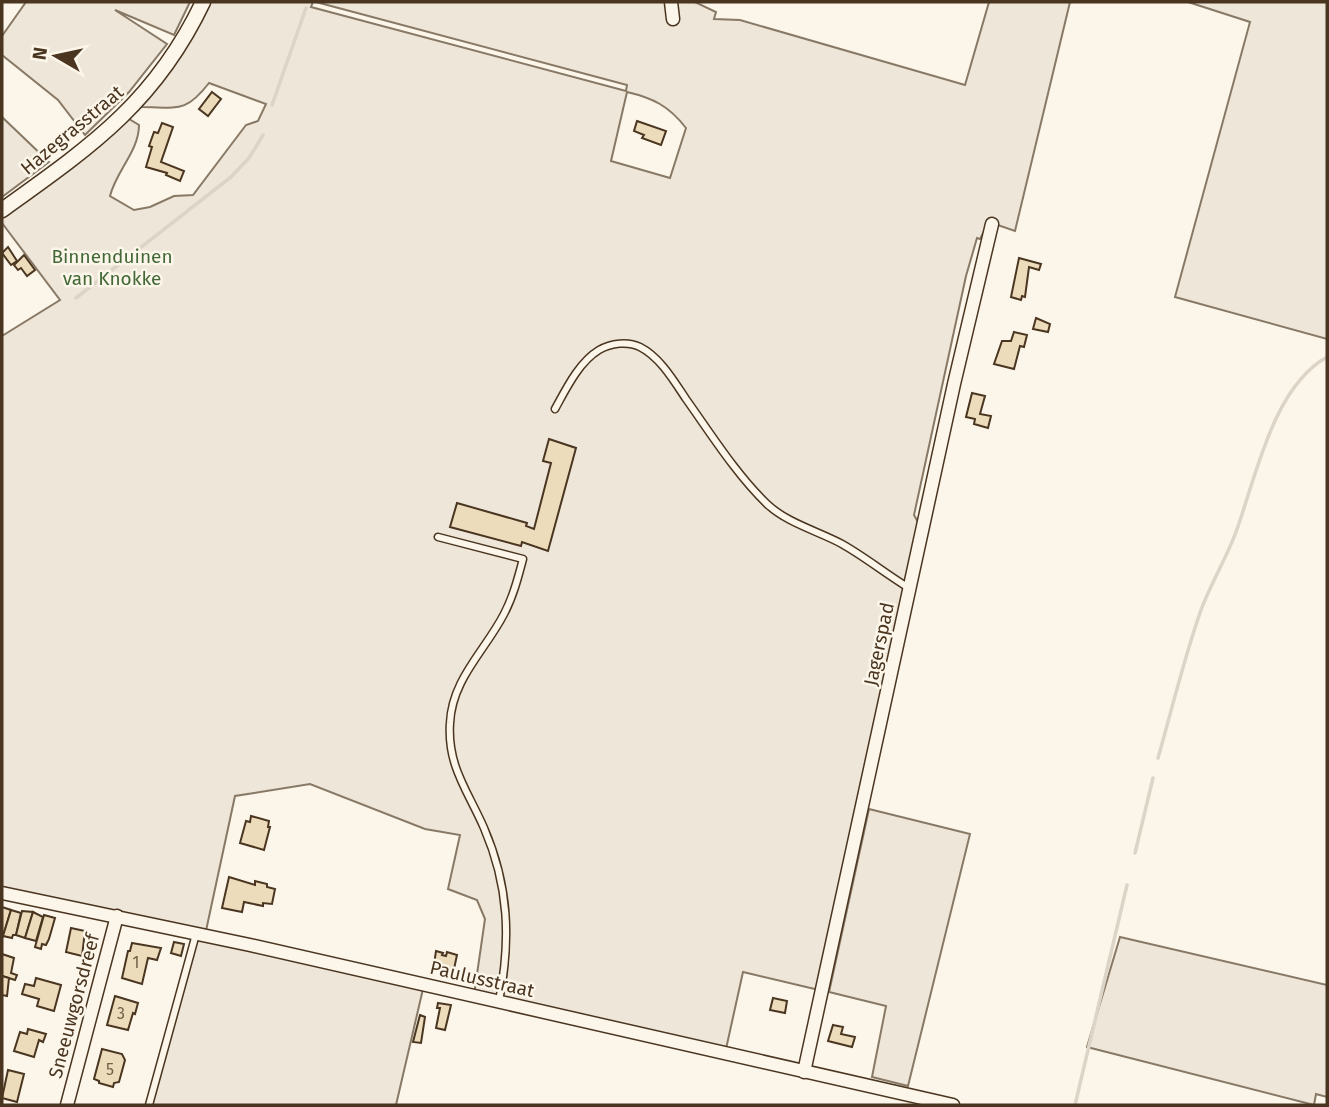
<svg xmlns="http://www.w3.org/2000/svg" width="1329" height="1107" font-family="'Fira Sans',sans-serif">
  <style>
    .green { fill: #ede6d9; stroke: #887966; stroke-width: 2; fill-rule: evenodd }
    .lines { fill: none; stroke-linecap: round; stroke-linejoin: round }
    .stream { stroke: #dcd4c6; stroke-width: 3.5 }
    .building { fill: #ecdcbc; stroke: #4a3520; stroke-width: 2 }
    .service-casing { stroke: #4a3520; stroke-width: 9 }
    .minor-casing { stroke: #4a3520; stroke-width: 15 }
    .tertiary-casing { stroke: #4a3520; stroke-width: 17 }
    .service { stroke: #fbf6e9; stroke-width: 6 }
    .minor { stroke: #fbf6e9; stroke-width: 12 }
    .tertiary { stroke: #fbf6e9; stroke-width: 14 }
    .labels { text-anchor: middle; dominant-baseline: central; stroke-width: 5; stroke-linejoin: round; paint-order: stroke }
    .number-label { font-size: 16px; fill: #725f47 }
    .street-label { font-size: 19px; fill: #4a3520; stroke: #fbf6e9 }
    .park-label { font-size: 19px; fill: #436837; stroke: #fbf6e9 }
  </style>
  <rect width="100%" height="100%" fill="#fbf6e9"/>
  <g class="green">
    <polygon points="26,2 190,2 174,35 115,10 167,44 129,92 85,135 58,100 2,55 2,36"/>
    <path d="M209,2H313L311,7L626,91L627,85L316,2H695L716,12L714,19L740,20L965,85L989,2H1070L1015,231L989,222L980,239L977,238L966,276L914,515L918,522L819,990L743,972L724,1058L475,1002V988L485,919L477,900L448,889L460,835L425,829L310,784L235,796L204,940L423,989L396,1105H152L195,939L2,898V336L60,300L2,223V218L129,119L139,125C139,151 116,171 110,196L134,210L150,207L174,196L193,195L246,125L258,121L266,104L209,83C185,114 177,107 141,107L165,77ZM627,92C653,98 669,106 686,128L670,178L611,161Z"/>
    <polygon points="1188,2 1327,2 1327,339 1175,297 1250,22"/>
    <polygon points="2,117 49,162 2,197"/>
    <polygon points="869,809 970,834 908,1086 872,1077 886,1006 829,992"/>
    <polygon points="1120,937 1327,985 1327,1097 1316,1094 1314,1105 1087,1047"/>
  </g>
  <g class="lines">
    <g class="stream">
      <polyline points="272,105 306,8"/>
      <polyline points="76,298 231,177 249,158 263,135"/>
      <path d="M1158,758C1172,709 1184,658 1201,610C1211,583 1226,559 1236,532C1256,477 1273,387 1327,357"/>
      <polyline points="1135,853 1153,778"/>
      <polyline points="1075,1105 1127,885"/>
    </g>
  </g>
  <g class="building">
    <polygon points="212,92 221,99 208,116 199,109"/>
    <polygon points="637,121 666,131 661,145 642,138 644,135 634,131"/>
    <polygon points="162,123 173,127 161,162 184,171 180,181 166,175 167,173 146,167 152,147 149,146 154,132 158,133"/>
    <polygon points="8,247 17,261 11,265 2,253"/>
    <polygon points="24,255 35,270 27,276 21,268 18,270 14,265"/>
    <polygon points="1019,258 1041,264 1039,270 1029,267 1025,297 1022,296 1021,300 1011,297"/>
    <polygon points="1036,318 1050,324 1048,332 1033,329"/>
    <polygon points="1014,332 1027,335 1024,347 1020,346 1014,369 994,364 1002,341 1011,341"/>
    <polygon points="972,393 985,396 980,414 991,416 988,428 974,424 975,419 966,417"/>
    <polygon points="549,439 576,448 548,551 522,542 521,546 450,527 457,503 527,523 526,526 534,529 551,463 543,461"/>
    <polygon points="251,816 269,821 268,827 270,827 264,850 240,843 246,821 250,822"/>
    <polygon points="229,877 255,885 255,881 267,884 267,887 275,889 272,904 263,903 263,906 244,902 242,912 222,908"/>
    <polygon points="2,907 11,910 3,936 2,935"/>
    <polygon points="11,910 21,913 16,935 13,935 12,938 3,936"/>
    <polygon points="22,911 33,912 25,938 16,935"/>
    <polygon points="33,912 43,917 36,941 25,938"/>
    <polygon points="44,915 55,918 49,939 46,945 42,944 41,949 35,947"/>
    <polygon points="71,928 85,931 82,956 66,952"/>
    <polygon points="174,942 184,944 181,956 171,953"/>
    <polygon points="132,943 161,948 157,960 148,958 142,984 122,978 128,951 130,951"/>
    <polygon points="436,951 443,953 442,955 446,956 447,952 457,955 454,969 434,964"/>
    <polygon points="2,954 14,958 11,973 17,975 15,980 2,976"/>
    <polygon points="2,976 9,978 7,996 2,995"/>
    <polygon points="36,978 61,985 54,1011 37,1006 39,999 22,994 25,984 34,986"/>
    <polygon points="115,996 138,1003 135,1014 133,1013 128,1030 107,1025"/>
    <polygon points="773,998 787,1001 785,1013 770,1010"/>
    <polygon points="438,1003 451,1005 445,1030 436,1028 440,1008 437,1008"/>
    <polygon points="420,1015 425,1017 421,1043 413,1042"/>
    <polygon points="833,1025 843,1027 841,1034 855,1037 852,1047 828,1041"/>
    <polygon points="28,1029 46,1034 43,1042 39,1040 34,1057 14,1051 20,1032 27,1034"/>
    <polygon points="102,1049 122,1054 125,1060 119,1082 114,1083 113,1087 99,1083 99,1081 94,1079"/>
    <polygon points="8,1070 24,1074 17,1102 2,1098"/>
  </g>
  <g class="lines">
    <g class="service-casing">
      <g id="service">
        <path d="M555,409C566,389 579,362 599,350C611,343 628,341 640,347C660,357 674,381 686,399C711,434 736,474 767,504C787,523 818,531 842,544C865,557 886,574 909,588"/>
        <path d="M438,537L523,559C518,578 513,597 504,614C485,651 452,679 450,723C447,766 468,791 484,828C509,886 511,940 499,1001"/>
        <polyline points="149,1105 196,934"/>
      </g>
    </g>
    <g class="minor-casing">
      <g id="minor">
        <polyline points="671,2 673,19"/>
        <polyline points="2,893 250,945 953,1105"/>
        <polyline points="804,1072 954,384 992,224"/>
        <polyline points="67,1105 117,916"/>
      </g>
    </g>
    <g class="tertiary-casing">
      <path id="tertiary" d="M2,210C90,147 155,103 203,2"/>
    </g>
    <use href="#service" class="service"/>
    <use href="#minor" class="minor"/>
    <use href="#tertiary" class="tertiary"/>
  </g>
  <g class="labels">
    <g class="number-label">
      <text x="136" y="962">1</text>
      <text x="121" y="1013">3</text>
      <text x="110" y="1069">5</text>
    </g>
    <g class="street-label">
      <text transform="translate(72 130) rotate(-40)">Hazegrasstraat</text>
      <text transform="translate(879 644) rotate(-78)">Jagerspad</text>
      <text transform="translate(482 979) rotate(13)">Paulusstraat</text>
      <text transform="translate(74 1006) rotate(-75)">Sneeuwgorsdreef</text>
    </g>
    <g class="park-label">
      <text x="112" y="256">Binnenduinen<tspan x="112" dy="22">van Knokke</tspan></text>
    </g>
  </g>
  <rect width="1329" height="1107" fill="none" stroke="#4a3520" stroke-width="7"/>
  <g transform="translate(56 56) rotate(279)" stroke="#fbf6e9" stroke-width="5" paint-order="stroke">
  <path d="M0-5L12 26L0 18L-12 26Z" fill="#4a3520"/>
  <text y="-10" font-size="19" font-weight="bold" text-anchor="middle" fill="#4a3520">N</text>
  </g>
</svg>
